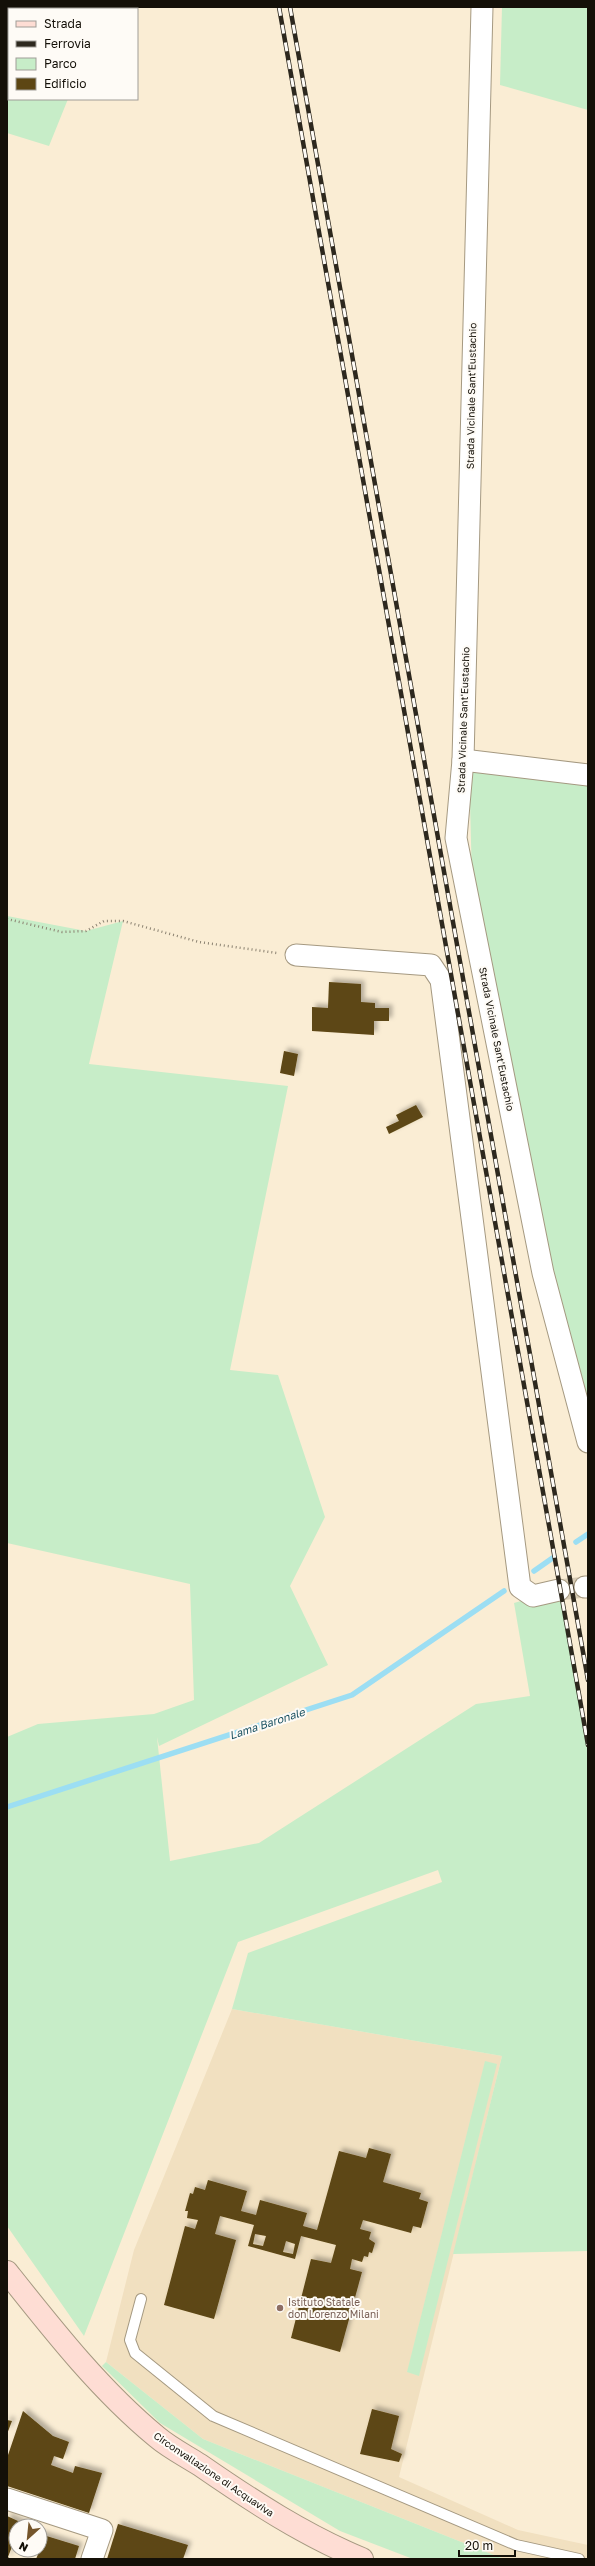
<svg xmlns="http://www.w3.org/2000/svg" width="595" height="2566" font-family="'Golos Text',sans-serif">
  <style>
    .built { fill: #f1e0c0 }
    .green { fill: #c7edc8 }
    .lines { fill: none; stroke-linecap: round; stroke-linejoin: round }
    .stream { stroke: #9cdef3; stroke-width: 5.5 }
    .building { fill: #5d4613; fill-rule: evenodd; filter: url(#shadow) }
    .street-tunnel { stroke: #d8ccb5; stroke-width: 21; stroke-dasharray: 21 10; stroke-linecap: butt }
    .lane-casing { stroke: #a59981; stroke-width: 12 }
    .street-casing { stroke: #a59981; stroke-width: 23 }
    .secondary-casing { stroke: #a59981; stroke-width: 24 }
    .path { stroke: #8b8271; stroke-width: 2.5; stroke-dasharray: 1 3; stroke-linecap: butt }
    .lane { stroke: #fff; stroke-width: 10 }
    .street { stroke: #fff; stroke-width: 21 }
    .secondary { stroke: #feddd4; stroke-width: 22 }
    .rail-casing { stroke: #2d281e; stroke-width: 4.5 }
    .rail { stroke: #fefbf6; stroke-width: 3; stroke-dasharray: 9; stroke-linecap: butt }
    .education-dot { fill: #8d6e63; stroke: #fefbf6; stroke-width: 1.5 }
    .labels { text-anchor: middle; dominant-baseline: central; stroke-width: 4; stroke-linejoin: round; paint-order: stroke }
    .street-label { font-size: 10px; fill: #141008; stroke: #fefbf6 }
    .education-label { font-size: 10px; fill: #785e54; stroke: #fefbf6; text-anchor: start }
    .water-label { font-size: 11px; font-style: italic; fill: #1b5262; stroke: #fefbf6 }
  </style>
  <defs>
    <filter id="shadow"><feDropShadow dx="3.5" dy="-3.5" stdDeviation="2" flood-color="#0004"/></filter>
  </defs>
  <rect width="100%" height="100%" fill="#faedd4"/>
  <polygon class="built" points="232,2009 502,2056 399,2477 518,2530 588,2545 588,2559 504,2559 203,2439 106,2362 134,2250"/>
  <g class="green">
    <polygon points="7,7 104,7 103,9 9,9 9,99 68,99 49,146 7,133"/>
    <polygon points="502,7 588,7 588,110 500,85"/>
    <polygon points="469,763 588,777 588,1407 564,1339 472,881"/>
    <polygon points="7,916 86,931 123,921 89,1064 288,1086 230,1370 278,1375 325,1517 290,1586 328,1665 159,1746 157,1737 170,1861 259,1843 476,1704 530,1696 514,1603 559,1590 588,1752 588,2251 453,2254 502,2056 232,2009 248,1953 442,1882 438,1870 238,1942 84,2336 7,2226 7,1737 38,1724 154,1714 194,1700 190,1584 7,1543"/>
    <polygon points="485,2061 497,2064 419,2376 407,2372"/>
    <polygon points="106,2362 203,2439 504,2559 413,2559 340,2531 160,2423 102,2366"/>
  </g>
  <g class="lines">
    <g class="stream">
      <polyline points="576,1542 588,1534"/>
      <polyline points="534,1571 554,1557"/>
      <polyline points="7,1807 352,1695 504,1591"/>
    </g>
  </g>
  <g class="building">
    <polygon points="329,982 361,984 361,1002 375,1003 375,1008 389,1008 389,1021 374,1021 374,1035 312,1031 312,1007 328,1008"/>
    <polygon points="284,1051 298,1054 294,1076 280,1073"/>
    <polygon points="416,1105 423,1117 389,1134 386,1127 399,1121 396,1115"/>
    <path d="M369,2148L391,2154L383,2182L421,2193L419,2199L428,2202L421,2228L413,2226L411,2233L363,2220L360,2229L371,2232L369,2239L375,2243L372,2253L369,2252L368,2257L364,2256L362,2262L352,2259L350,2269L362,2272L340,2352L291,2338L311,2259L331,2263L336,2245L301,2236L295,2259L248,2246L254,2225L220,2216L215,2234L236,2240L214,2319L164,2305L185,2226L195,2229L198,2220L187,2218L188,2211H185L190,2193L193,2194L195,2187L205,2190L208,2180L247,2191L241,2211L256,2215L260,2200L307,2213L303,2226L317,2230L339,2151L366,2158ZM255,2234L266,2236L263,2246L253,2244ZM286,2241L295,2244L293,2254L283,2252Z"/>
    <polygon points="372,2409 399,2416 391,2449 402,2454 399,2462 360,2454"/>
    <polygon points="23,2411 53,2436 69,2442 63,2459 54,2456 51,2465 73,2473 75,2466 102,2473 89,2513 7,2486 7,2458"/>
    <polygon points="7,2420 12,2421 7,2434"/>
    <polygon points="7,2516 29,2526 16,2526 16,2545 13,2544 8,2557 10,2559 7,2559"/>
    <polygon points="118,2524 188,2545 183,2559 107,2559"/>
    <polygon points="40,2534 79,2546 75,2559 36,2559 39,2552 33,2550 40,2550"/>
  </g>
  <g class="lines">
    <polyline class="street-tunnel" points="559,1590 585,1587"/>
    <g class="lane-casing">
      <polyline id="lane" points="141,2299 130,2340 135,2353 213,2416 516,2545 579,2559"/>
    </g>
    <g class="street-casing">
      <g id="street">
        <polyline points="482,7 463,760 456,838 543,1273 588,1442"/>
        <polyline points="463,760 588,775"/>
        <polyline points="296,955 431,965 441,980 520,1587 533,1596 559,1590"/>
        <polyline points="585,1587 588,1587"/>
        <polyline points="7,2499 102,2530 92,2559"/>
      </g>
    </g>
    <g class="secondary-casing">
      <path id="secondary" d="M7,2272C53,2330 100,2390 157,2437C170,2448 186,2456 200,2465C252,2501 304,2535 362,2559"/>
    </g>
    <polyline class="path" points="7,919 62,932 86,931 104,921 123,921 199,942 277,953"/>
    <use href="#lane" class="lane"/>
    <use href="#street" class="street"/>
    <use href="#secondary" class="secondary"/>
    <g class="rail-casing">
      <g id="rail">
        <polyline points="279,7 588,1745"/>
        <polyline points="290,7 588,1680"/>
      </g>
    </g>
    <use href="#rail" class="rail"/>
  </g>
  <circle class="education-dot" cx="280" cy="2308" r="4"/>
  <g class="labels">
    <g class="street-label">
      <text transform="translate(471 396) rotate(-89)">Strada Vicinale Sant'Eustachio</text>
      <text transform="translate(463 720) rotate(-88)">Strada Vicinale Sant'Eustachio</text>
      <text transform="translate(497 1039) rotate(79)">Strada Vicinale Sant'Eustachio</text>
      <text transform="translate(214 2474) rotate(34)">Circonvallazione di Acquaviva</text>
    </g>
    <g class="education-label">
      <text x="288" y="2302">Istituto Statale<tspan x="288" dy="12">don Lorenzo Milani</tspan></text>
    </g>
    <g class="water-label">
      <text transform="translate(267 1723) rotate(-18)">Lama Baronale</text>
    </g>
  </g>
  <rect width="595" height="2566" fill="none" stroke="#141008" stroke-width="16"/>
  <rect x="8" y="8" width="130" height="92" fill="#fefbf6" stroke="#a09d97"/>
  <rect x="16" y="21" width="20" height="6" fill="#feddd4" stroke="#a09d97"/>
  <text x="44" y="28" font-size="12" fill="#141008">Strada</text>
  <rect x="16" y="41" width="20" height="6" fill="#2d281e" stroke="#a09d97"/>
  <text x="44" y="48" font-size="12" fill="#141008">Ferrovia</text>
  <rect x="16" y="58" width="20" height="12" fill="#c7edc8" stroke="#a09d97"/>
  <text x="44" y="68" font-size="12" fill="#141008">Parco</text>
  <rect x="16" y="78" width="20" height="12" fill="#5d4613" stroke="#a09d97"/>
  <text x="44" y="88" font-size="12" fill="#141008">Edificio</text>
  <g transform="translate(28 2538) rotate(207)"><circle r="19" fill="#fefbf6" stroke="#a09d97"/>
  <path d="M0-3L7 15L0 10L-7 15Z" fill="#75552b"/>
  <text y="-6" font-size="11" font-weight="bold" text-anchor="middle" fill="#141008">N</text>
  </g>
  <path d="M459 2550v6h56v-6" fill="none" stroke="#141008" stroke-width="2"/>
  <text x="465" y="2550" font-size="12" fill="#141008" stroke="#fefbf6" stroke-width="3" paint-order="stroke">20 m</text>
</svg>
